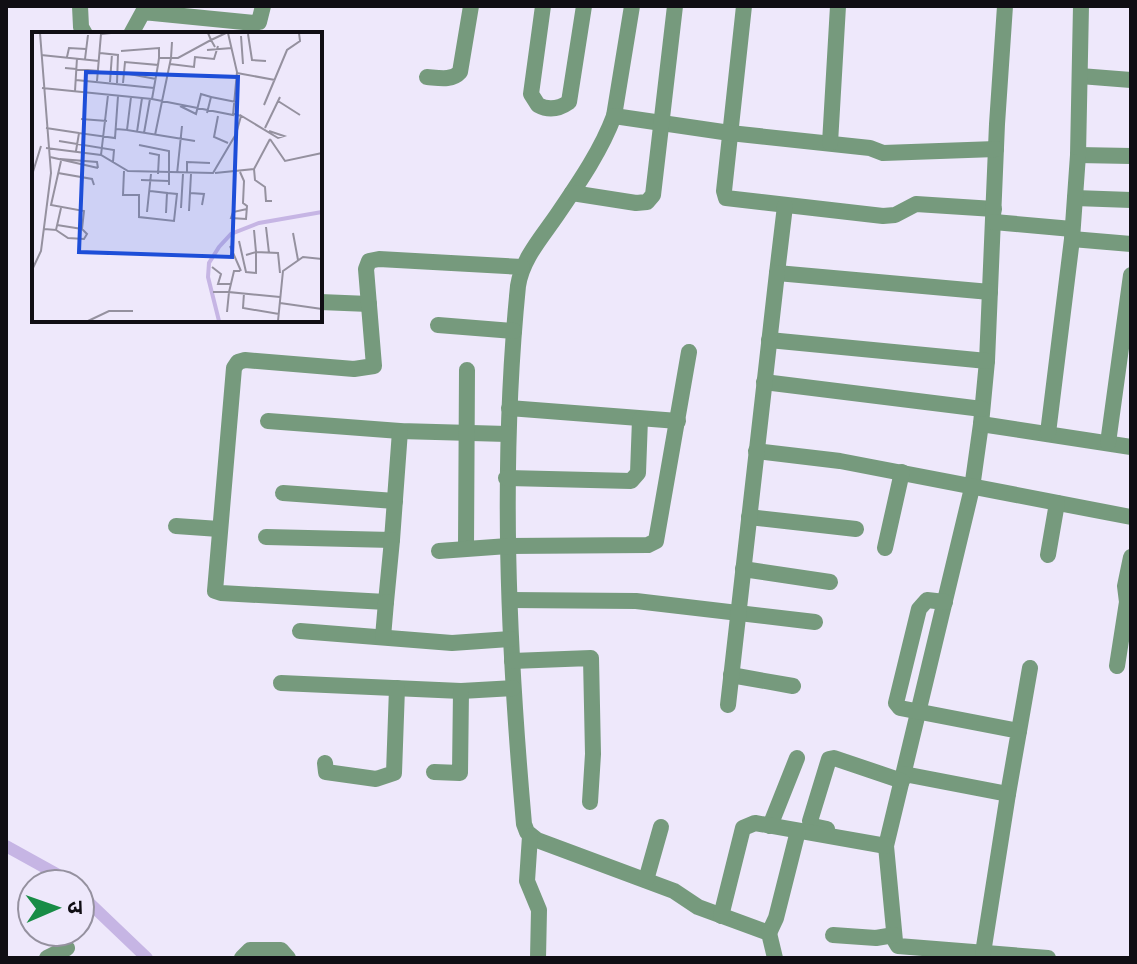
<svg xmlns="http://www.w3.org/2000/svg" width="1137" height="964" font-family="Raleway,'Noto Sans Devanagari',sans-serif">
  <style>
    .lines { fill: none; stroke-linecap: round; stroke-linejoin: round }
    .canal { stroke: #c6b5e4; stroke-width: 12 }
    .minor { stroke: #769a7d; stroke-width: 16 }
    .inset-river { fill: none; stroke: #c6b5e4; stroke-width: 4 }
    .inset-road { fill: none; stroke: #95919f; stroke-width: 2 }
    .view { fill: #1d4ed8; fill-opacity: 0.15; stroke: #1d4ed8; stroke-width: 4 }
    .inset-edge { fill: none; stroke: #100e14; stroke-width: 4 }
  </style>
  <rect width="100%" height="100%" fill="#eee8fb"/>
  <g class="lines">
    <g class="canal">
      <polyline points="6,846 62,877 69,884"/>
      <polyline points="80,894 147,958"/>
    </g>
    <g class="minor">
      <polyline points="80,6 81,27 85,34"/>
      <path d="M543,6L531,94L538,105C549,111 559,109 569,102L584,6"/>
      <path d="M632,6L614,116C601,151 578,184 557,215C542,237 522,259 518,286C500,466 508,645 524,824L527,832L537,840L674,891L698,907L769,933L775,958"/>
      <polyline points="744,6 724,191 726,198 883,216 895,215 916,204 994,209"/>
      <polyline points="1005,6 997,124 987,361 981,424 972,488 886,846 895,941 898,946 1048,958"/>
      <polyline points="131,34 143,12 254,23 259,22 263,6"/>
      <polyline points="1080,76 1131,80"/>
      <path d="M427,77C439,78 452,81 460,72L471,6"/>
      <polyline points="614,116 730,133 870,148 883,153 996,149"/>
      <polyline points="830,143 838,6"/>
      <polyline points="1078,155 1131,156"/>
      <polyline points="572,193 636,203 647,202 653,195 675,6"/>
      <polyline points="1075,198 1131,200"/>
      <polyline points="785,206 777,273 990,292"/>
      <polyline points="994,222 1072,229"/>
      <polyline points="1072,239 1131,244"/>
      <polyline points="320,302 369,304"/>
      <polyline points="438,325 514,331"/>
      <polyline points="769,340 987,361"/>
      <polyline points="764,382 982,409"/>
      <polyline points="509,408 678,421"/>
      <polyline points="268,421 400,431 507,434"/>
      <polyline points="981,424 1131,447"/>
      <polyline points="1048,433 1072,239 1078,155 1081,6"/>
      <polyline points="1108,443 1131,275"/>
      <polyline points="756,451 840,461 1131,517"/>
      <polyline points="506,478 631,481 638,473 640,419"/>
      <polyline points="283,493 395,501"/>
      <polyline points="749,517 856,529"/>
      <polyline points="176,526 219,529"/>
      <polyline points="266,537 392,540 400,431"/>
      <polyline points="392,540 386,602 221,593 215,591 234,368 238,362 245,360 354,369 374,366 366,269 369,261 379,259 522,267"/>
      <polyline points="466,548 467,370"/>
      <polyline points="885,548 902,472"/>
      <polyline points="439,551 508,546 648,545 656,541 689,352"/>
      <polyline points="1048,555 1057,503"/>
      <polyline points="743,569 830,582"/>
      <polyline points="510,600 636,601 815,622"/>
      <polyline points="300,631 452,643 511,639"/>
      <polyline points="383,637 386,602"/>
      <polyline points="512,661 591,658 593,754 590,802"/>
      <polyline points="1117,666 1127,602 1125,586 1131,557"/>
      <polyline points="731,675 793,686"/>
      <polyline points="281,683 461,691 513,688"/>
      <polyline points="728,705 777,273"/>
      <polyline points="1019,731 1030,668"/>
      <polyline points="325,763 326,772 376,779 394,773 397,688"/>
      <polyline points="434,772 460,773 461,691"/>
      <polyline points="904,774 1008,794 1019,731 900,708 896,703 919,609 927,600 945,602"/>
      <polyline points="770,826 797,758"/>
      <polyline points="827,829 813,826 810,821 829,759 834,758 902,781"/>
      <polyline points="530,836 527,881 539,910 538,958"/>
      <polyline points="646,880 661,827"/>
      <polyline points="721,916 743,828 755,823 886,846"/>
      <polyline points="769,933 776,918 798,831"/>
      <polyline points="833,935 876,938 894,935"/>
      <polyline points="983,953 1008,794"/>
      <polyline points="47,958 67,948"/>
      <polyline points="242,958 250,950 281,950 288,958"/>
    </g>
  </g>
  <g transform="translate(32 32)">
    <rect width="290" height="290" fill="#eee8fb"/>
    <path class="inset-river" d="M187,289L176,245L177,231L187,215L199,202L227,191L290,180"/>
    <path class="inset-road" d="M216,2L220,28L234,29M209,4L211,32M140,10L139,26H146L179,8L176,1M183,15L179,8L194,1M175,18L200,16M89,19L127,16V26M68,21L86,23L85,51M9,23L67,29M35,25L37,16L54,17M53,27L56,3M138,32L162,35L163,25L182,27L186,14M33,36L67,39M92,41L124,47M205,41L243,48M44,48L122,56M65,49L69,2L79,1M78,50L80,22M91,51L93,30L126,33L120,67M10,56L120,67L201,83L205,40L196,1M43,59L45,26M179,65L204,70M246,69L268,83M232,73L255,18L268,9L267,1M148,74L164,82L169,62L179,65L175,81M208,83L246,106L252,104L237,99M186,84L182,105L196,111M49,87L75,89M14,96L47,101M233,96L248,65M84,97L95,98L99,65M95,98L163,109M105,100L110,66M112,101L118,67M123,103L139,26H127L126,33M238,107L253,129L290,121M27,109L82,118L81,130M107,113L137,119V153M14,116L69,123L96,139L181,141L204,102L209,84L202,82M44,119L47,101L83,106L86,64M117,121L127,123L126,142M69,123L76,63M18,125L66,136M28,127L65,130L66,136M222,137L223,148L233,155L234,169H240M92,139L91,163H107V185L142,189L145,162L135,161M208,140L212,149L211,171L215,174L214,187L199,186L201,180L215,177M26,141L60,147L62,153M183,141L222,137L238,107M145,142L150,94M155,142V130L178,131M0,143L9,114M109,148L137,149M118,159L135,161L134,181M158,161L172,162L170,173M149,176L151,142M157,179L159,142M115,180L119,142M25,193L50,197M234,195L237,221M12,197L24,198L29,176M24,198L36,206L52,207L55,202L50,197L52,179L19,173L29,129M222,198L224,220L246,221L248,241M261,201L266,228M207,209L214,240L224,241V220L214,223M198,214L209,239M180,235L189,242L186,252H199M0,238L9,219L19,141L8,1M208,239H202L197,260L248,265M181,260H197L195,280M212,261L211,276L247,282M248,271L290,277M56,289L77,279H101M246,289L251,239L271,225L290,227"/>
    <path class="view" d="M54,40L206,45L200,225L47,220Z"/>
    <rect width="290" height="290" class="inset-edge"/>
  </g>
  <rect width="1137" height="964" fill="none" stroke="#100e14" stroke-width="16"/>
  <g transform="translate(56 908) rotate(88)"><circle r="38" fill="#eee8fb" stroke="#95919f" stroke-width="2"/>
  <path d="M0-6L14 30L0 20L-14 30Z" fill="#188c46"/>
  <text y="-12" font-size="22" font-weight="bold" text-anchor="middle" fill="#100e14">उ</text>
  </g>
</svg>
